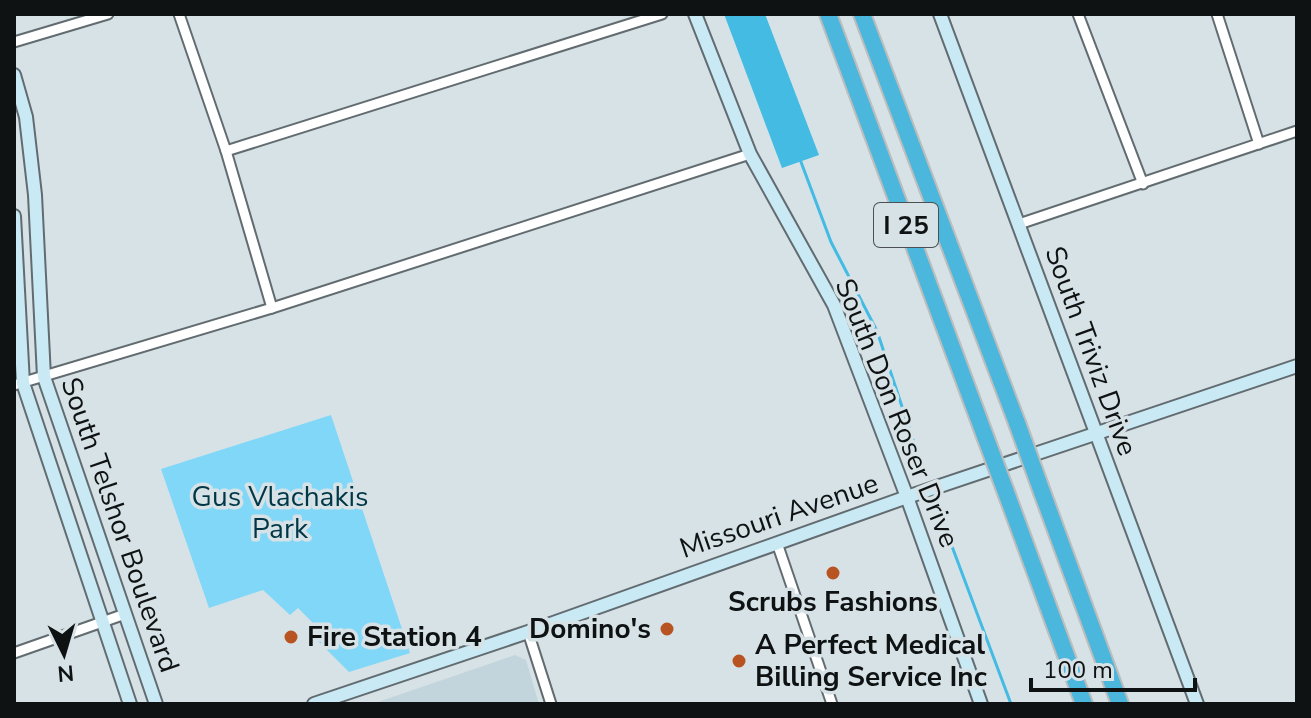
<svg xmlns="http://www.w3.org/2000/svg" width="1311" height="718" font-family="'Nunito Sans',sans-serif">
  <style>
    .built { fill: #c2d5dd }
    .green { fill: #81d7f8 }
    .water { fill: #43bbe3 }
    .lines { fill: none; stroke-linecap: round; stroke-linejoin: round }
    .stream { stroke: #43bbe3; stroke-width: 3 }
    .street-casing { stroke: #626c70; stroke-width: 13 }
    .secondary-casing { stroke: #626c70; stroke-width: 16 }
    .highway-casing { stroke: #bcbdbd; stroke-width: 20 }
    .street { stroke: #fff; stroke-width: 9 }
    .secondary { stroke: #c9e9f5; stroke-width: 12 }
    .highway { stroke: #4bb7dd; stroke-width: 16 }
    .highway-bridge-casing { stroke: #bcbdbd; stroke-width: 20; stroke-linecap: butt }
    .highway-bridge { stroke: #4bb7dd; stroke-width: 16 }
    .poi-dot { fill: #b85421; stroke: #d7e2e7; stroke-width: 3 }
    .labels { text-anchor: middle; dominant-baseline: central; stroke-width: 7; stroke-linejoin: round; paint-order: stroke }
    .shield { fill: #d7e2e7; stroke: #4a5053; stroke-width: 2 }
    .shield-label { font-size: 26px; font-weight: bold; fill: #0e1213 }
    .street-label { font-size: 28px; fill: #0e1213; stroke: #d7e2e7 }
    .park-label { font-size: 28px; fill: #003747; stroke: #d7e2e7 }
    .poi-label { font-size: 28px; font-weight: bold; fill: #0e1213; stroke: #d7e2e7; text-anchor: start }
  </style>
  <rect width="100%" height="100%" fill="#d7e2e7"/>
  <polygon class="built" points="515,655 526,660 539,704 372,704"/>
  <polygon class="green" points="331,415 410,653 349,672 308,631 314,624 298,608 290,615 263,590 209,608 161,469"/>
  <polygon class="water" points="724,14 765,14 819,155 782,168"/>
  <g class="lines">
    <g class="stream">
      <polyline points="801,162 831,242 877,331 919,458"/>
      <polyline points="941,517 1011,704"/>
    </g>
    <g class="street-casing">
      <g id="street">
        <polyline points="179,14 226,151 272,308"/>
        <polyline points="1078,14 1143,184"/>
        <polyline points="1217,14 1259,144"/>
        <polyline points="14,42 108,14"/>
        <polyline points="226,151 662,14"/>
        <polyline points="1019,224 1297,131"/>
        <polyline points="14,385 272,308 750,154"/>
        <polyline points="777,543 832,704"/>
        <polyline points="528,632 551,704"/>
        <polyline points="14,653 125,614"/>
      </g>
    </g>
    <g class="secondary-casing">
      <g id="secondary">
        <polyline points="695,14 750,154 834,305 907,497 981,704"/>
        <polyline points="940,14 1197,704"/>
        <polyline points="14,75 26,117 35,195 44,377 156,704"/>
        <polyline points="14,216 23,383 130,704"/>
        <polyline points="314,704 528,632 907,497 1297,366"/>
      </g>
    </g>
    <g class="highway-casing">
      <g id="highway">
        <polyline points="828,14 985,436"/>
        <polyline points="862,14 1017,423"/>
        <polyline points="1042,492 1120,704"/>
        <polyline points="1007,495 1084,704"/>
      </g>
    </g>
    <use href="#street" class="street"/>
    <use href="#secondary" class="secondary"/>
    <use href="#highway" class="highway"/>
    <g class="highway-bridge-casing">
      <g id="highway-bridge">
        <polyline points="1017,423 1042,492"/>
        <polyline points="985,436 1007,495"/>
      </g>
    </g>
    <use href="#highway-bridge" class="highway-bridge"/>
  </g>
  <g class="poi-dot">
    <circle cx="833" cy="573" r="8"/>
    <circle cx="667" cy="629" r="8"/>
    <circle cx="291" cy="637" r="8"/>
    <circle cx="739" cy="661" r="8"/>
  </g>
  <g class="labels">
    <rect class="shield" x="874" y="203" width="64" height="44" rx="6"/>
    <g class="shield-label">
      <text x="906" y="225">I 25</text>
    </g>
    <g class="street-label">
      <text transform="translate(1091 351) rotate(70)">South Triviz Drive</text>
      <text transform="translate(897 413) rotate(68)">South Don Roser Drive</text>
      <text transform="translate(779 516) rotate(-19)">Missouri Avenue</text>
      <text transform="translate(120 525) rotate(71)">South Telshor Boulevard</text>
    </g>
    <g class="park-label">
      <text x="280" y="497">Gus Vlachakis<tspan x="280" dy="32">Park</tspan></text>
    </g>
    <g class="poi-label">
      <text x="833" y="602" text-anchor="middle">Scrubs Fashions</text>
      <text x="651" y="629" text-anchor="end">Domino's</text>
      <text x="307" y="637">Fire Station 4</text>
      <text x="755" y="645">A Perfect Medical<tspan x="755" dy="32">Billing Service Inc</tspan></text>
    </g>
  </g>
  <rect width="1311" height="718" fill="none" stroke="#0e1213" stroke-width="32"/>
  <g transform="translate(64 654) rotate(175)" stroke="#d7e2e7" stroke-width="6" paint-order="stroke">
  <path d="M0-6L14 30L0 20L-14 30Z" fill="#0e1213"/>
  <text y="-12" font-size="22" font-weight="bold" text-anchor="middle" fill="#0e1213">N</text>
  </g>
  <path d="M1031 678v12h164v-12" fill="none" stroke="#0e1213" stroke-width="4"/>
  <text x="1043" y="678" font-size="24" fill="#0e1213" stroke="#d7e2e7" stroke-width="6" paint-order="stroke">100 m</text>
</svg>
